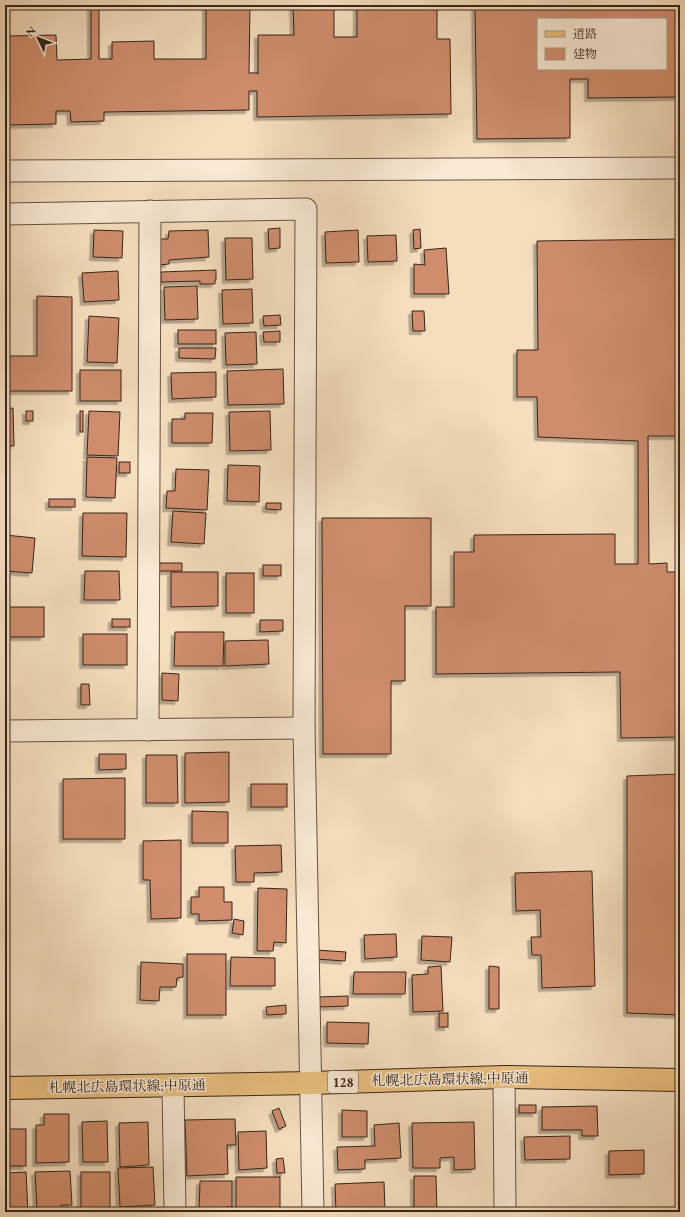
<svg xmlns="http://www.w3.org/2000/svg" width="685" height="1217" font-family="'EB Garamond','Noto Serif JP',serif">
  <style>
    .building { fill: #cf8d6d; stroke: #362419; fill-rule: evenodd; filter: url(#shadow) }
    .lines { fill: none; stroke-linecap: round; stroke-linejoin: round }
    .minor-casing { stroke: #665242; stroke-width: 23 }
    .primary-casing { stroke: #362419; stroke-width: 24 }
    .minor { stroke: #f8ead5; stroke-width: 21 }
    .primary { stroke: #eabf7f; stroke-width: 22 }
    .labels { text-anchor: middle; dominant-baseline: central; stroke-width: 3; stroke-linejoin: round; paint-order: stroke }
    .shield { fill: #f8ead5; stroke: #705f51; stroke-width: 1 }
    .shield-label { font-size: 13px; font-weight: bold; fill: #362419 }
    .street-label { font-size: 14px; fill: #362419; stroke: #f8ead5 }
  </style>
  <defs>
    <filter id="shadow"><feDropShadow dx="-3.5" dy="3.5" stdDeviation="0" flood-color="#0004"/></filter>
  </defs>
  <rect width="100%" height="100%" fill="#f5debe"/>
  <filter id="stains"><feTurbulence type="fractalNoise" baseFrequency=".005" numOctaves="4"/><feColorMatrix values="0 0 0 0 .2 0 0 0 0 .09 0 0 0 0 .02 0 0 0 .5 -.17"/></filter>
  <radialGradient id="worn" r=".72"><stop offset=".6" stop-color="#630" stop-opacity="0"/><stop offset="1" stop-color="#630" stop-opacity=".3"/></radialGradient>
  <g class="building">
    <polygon points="91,5 99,5 99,59 112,59 112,42 154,41 154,59 206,59 206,5 250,5 249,73 258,73 258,74 258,35 294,35 293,5 334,5 334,37 357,37 357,5 437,5 437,39 450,39 451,114 257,117 257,91 249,91 249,110 104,112 104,121 71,122 70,111 56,111 56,124 5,125 5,36 56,35 57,60 91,59"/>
    <path d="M475,5H680V97L588,98V79H570V138L477,139ZM538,19H666V69H538Z"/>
    <polygon points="280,228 280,248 269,249 268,229"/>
    <polygon points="420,229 421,248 414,249 413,230"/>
    <polygon points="94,230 123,231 122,258 93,257"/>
    <polygon points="208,230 209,257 169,260 169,264 158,265 157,239 168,239 169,231"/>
    <polygon points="358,230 359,262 326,263 325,232"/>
    <polygon points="396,235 397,261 368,262 367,236"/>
    <polygon points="225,238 252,238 253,279 226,280"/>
    <polygon points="680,239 680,436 648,436 649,564 667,563 667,572 680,572 680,737 621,738 620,672 436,674 436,607 454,607 454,552 474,552 474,535 615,534 615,564 638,564 638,441 538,437 537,397 517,397 517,350 538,350 537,241"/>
    <polygon points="446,248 449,294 414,294 414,264 425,265 424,250"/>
    <polygon points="216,270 216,280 215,280 215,284 200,284 200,281 161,282 161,272"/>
    <polygon points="118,271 119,300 84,302 82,273"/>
    <polygon points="197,286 198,319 165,320 164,287"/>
    <polygon points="252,289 253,323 223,324 222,290"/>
    <polygon points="37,296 72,297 72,391 5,391 5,356 37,356"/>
    <polygon points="412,311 424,311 425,331 413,331"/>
    <polygon points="280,315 281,325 264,326 263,316"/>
    <polygon points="89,316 119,318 117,363 87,362"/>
    <rect x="178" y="330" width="38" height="14"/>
    <polygon points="280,331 280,342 264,342 263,332"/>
    <polygon points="256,332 257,364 226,365 225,333"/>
    <polygon points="179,348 216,348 215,359 179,358"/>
    <polygon points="283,369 284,404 228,405 227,371"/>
    <rect x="80" y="370" width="41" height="31"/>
    <polygon points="216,372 216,397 172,399 171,373"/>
    <polygon points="13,408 14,446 5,446 5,409"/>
    <rect x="26" y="411" width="7" height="10"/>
    <rect x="80" y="411" width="3" height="21"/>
    <polygon points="89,411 120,412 118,456 87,455"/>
    <polygon points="270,411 271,450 230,451 229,412"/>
    <polygon points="185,413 213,413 212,443 172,443 172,419 185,419"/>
    <polygon points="87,457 117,458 115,498 86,497"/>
    <rect x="119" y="462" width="11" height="11"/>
    <polygon points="228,465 260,466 259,502 227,501"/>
    <polygon points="176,469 209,470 207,510 166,508 167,491 175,491"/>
    <rect x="49" y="499" width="26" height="8"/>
    <polygon points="266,503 281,503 281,510 266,509"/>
    <polygon points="173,511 206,513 204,544 171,542"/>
    <polygon points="83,513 127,513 126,557 82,556"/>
    <polygon points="322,518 431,518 431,606 405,606 405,681 391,681 391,754 323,754"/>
    <polygon points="5,535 35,538 32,573 5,571"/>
    <polygon points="160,563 182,563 182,571 159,571"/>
    <rect x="263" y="565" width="18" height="11"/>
    <polygon points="85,571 119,571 120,600 84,600"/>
    <polygon points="171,572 218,572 218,606 171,607"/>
    <rect x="226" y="573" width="28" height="40"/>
    <rect x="5" y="607" width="39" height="30"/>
    <rect x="112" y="619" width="18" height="8"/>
    <polygon points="260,620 283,620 283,631 260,632"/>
    <polygon points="175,632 224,632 223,666 174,666"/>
    <rect x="83" y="634" width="44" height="31"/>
    <polygon points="268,640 269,664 225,666 225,641"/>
    <polygon points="162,673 179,674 178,701 162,700"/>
    <polygon points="81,684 89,684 90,705 81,705"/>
    <polygon points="229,752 229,802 185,803 185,753"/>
    <polygon points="99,754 126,754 126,769 99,770"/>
    <polygon points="146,755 177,755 178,803 146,803"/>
    <polygon points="680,774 680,1015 627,1013 627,776"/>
    <polygon points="125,778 125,839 63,839 63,779"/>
    <rect x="251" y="784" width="36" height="23"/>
    <polygon points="192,811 228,812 228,843 192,843"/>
    <polygon points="181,840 181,918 151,919 150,880 143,880 143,841"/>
    <polygon points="281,845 282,872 254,873 254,882 236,882 235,846"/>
    <polygon points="592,871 595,986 542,988 541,955 532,955 531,937 541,937 540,910 516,911 515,873"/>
    <polygon points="199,887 224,887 224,902 232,902 232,920 199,921 199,914 191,914 191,897 199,897"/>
    <polygon points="258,888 287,889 286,943 274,942 273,951 257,951"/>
    <polygon points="234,919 244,921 243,935 232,933"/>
    <polygon points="396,934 397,957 365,959 364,935"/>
    <polygon points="422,936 452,937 450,962 421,960"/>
    <polygon points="316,950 346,952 345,961 315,959"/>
    <rect x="187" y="954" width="39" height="61"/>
    <polygon points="231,957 275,958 275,986 230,986"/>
    <polygon points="141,962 183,964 183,977 177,978 176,987 160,987 159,1001 140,1000"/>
    <polygon points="441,966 443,1011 413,1012 412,975 428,974 428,967"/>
    <polygon points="489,966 499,967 499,1009 489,1009"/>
    <polygon points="354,972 406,972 405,994 353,994"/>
    <polygon points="348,996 348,1006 319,1007 318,997"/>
    <polygon points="286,1005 286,1014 267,1015 266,1007"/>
    <rect x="439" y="1013" width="9" height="14"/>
    <polygon points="327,1022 369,1023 368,1044 327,1043"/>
    <rect x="519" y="1105" width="17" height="8"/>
    <polygon points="597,1106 598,1136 582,1136 582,1130 542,1130 542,1107"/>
    <polygon points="279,1108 286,1126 279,1129 272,1111"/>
    <polygon points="342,1110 367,1111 367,1137 342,1137"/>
    <polygon points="44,1114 69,1114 69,1162 36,1163 36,1125 44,1125"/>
    <polygon points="235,1119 236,1145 227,1145 228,1174 187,1176 185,1120"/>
    <polygon points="107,1121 108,1162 83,1162 82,1122"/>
    <polygon points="148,1122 149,1165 120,1167 119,1123"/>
    <polygon points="474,1122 475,1169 454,1170 454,1157 440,1158 440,1168 413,1168 412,1123"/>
    <polygon points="399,1123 401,1158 365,1160 365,1169 338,1170 337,1147 375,1146 374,1125"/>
    <rect x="5" y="1129" width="21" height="37"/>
    <polygon points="266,1131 267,1168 239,1170 238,1132"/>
    <polygon points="570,1136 570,1159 525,1160 524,1137"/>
    <polygon points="644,1150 644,1174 609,1175 609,1151"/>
    <polygon points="283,1158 285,1173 277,1173 276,1159"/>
    <polygon points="153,1167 155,1205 120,1207 118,1168"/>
    <polygon points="70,1171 72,1205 61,1205 61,1209 37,1210 35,1172"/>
    <polygon points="26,1172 28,1212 5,1212 5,1173"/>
    <rect x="81" y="1172" width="29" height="40"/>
    <polygon points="414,1176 436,1176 437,1212 414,1212"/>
    <polygon points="236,1177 280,1177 280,1212 260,1212 260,1208 236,1208"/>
    <polygon points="200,1181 232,1181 232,1207 226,1207 226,1212 199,1212"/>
    <polygon points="384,1182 385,1211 336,1212 335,1184"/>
  </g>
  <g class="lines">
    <g class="minor-casing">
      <g id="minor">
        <polyline points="5,171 680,168"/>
        <polyline points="5,214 306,209 304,728 313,1212"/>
        <polyline points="148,730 150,211"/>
        <polyline points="5,731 304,728"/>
        <polyline points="504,1077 505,1212"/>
        <polyline points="173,1085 175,1212"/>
      </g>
    </g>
    <g class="primary-casing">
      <polyline id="primary" points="5,1088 311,1083 504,1077 680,1080"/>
    </g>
    <use href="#minor" class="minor"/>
    <use href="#primary" class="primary"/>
  </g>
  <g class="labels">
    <rect class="shield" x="328" y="1071" width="30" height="22" rx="3"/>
    <g class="shield-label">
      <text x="343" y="1082">128</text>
    </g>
    <g class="street-label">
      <text transform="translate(450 1079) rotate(-1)">札幌北広島環状線;中原通</text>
      <text transform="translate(127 1086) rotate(-1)">札幌北広島環状線;中原通</text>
    </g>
  </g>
  <rect width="685" height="1217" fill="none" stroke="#f5debe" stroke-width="20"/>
  <rect x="6" y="6" width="673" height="1205" fill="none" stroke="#362419" stroke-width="2"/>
  <rect x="10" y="10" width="665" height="1197" fill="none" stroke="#362419"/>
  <rect x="537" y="18" width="130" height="52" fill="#f8ead5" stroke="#aa9b8a"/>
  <rect x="545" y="31" width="20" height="6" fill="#eabf7f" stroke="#aa9b8a"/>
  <text x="573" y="38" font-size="12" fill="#362419">道路</text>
  <rect x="545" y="48" width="20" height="12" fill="#cf8d6d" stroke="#aa9b8a"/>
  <text x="573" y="58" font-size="12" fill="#362419">建物</text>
  <g transform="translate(38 38) rotate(313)" stroke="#f8ead5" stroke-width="3" paint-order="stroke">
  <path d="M0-3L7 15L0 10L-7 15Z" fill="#362419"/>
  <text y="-6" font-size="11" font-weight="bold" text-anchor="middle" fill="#362419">N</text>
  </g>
  <rect width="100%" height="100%" filter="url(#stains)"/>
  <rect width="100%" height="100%" fill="url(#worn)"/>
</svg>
